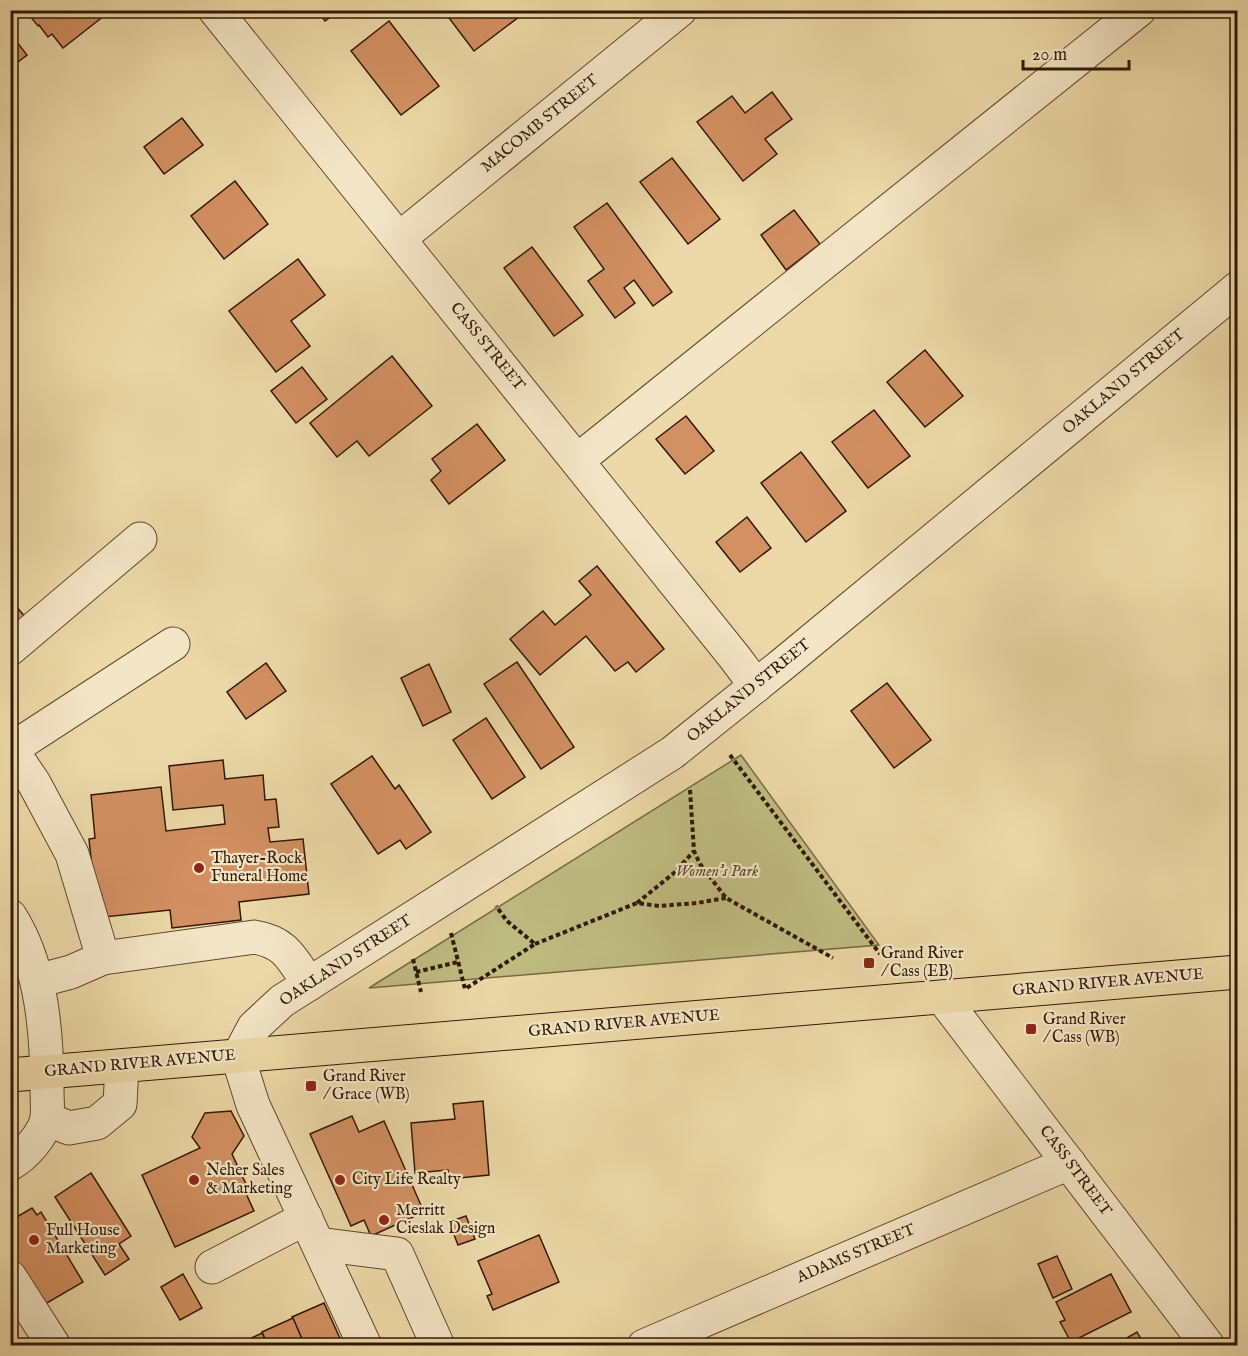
<svg xmlns="http://www.w3.org/2000/svg" width="1248" height="1356" font-family="'IM FELL English',serif">
  <style>
    .green { fill: #bfbd82; stroke: #786a44; stroke-width: 1.5 }
    .building { fill: #d39062; stroke: #321807; stroke-width: 1.5 }
    .lines { fill: none; stroke-linecap: round; stroke-linejoin: round }
    .minor-casing { stroke: #60482f; stroke-width: 35 }
    .major-casing { stroke: #321807; stroke-width: 35 }
    .path { stroke: #321807; stroke-width: 4; stroke-dasharray: 4.5 3; stroke-linecap: butt }
    .minor { stroke: #f3e6c6; stroke-width: 33 }
    .major { stroke: #ecd9a7; stroke-width: 33 }
    .poi-dot { fill: #8f2418; stroke: #f3e6c6; stroke-width: 2 }
    .labels { text-anchor: middle; dominant-baseline: central; stroke-width: 4.5; stroke-linejoin: round; paint-order: stroke }
    .street-label { font-size: 16px; fill: #321807; stroke: #f3e6c6 }
    .poi-label { font-size: 16px; fill: #321807; stroke: #f3e6c6; text-anchor: start }
    .park-label { font-size: 16px; font-style: italic; fill: #5c4a2c; stroke: #f3e6c6 }
  </style>
  <rect width="100%" height="100%" fill="#ecd9a7"/>
  <filter id="stains"><feTurbulence type="fractalNoise" baseFrequency=".00333" numOctaves="4"/><feColorMatrix values="0 0 0 0 .2 0 0 0 0 .09 0 0 0 0 .02 0 0 0 .5 -.17"/></filter>
  <radialGradient id="worn" r=".72"><stop offset=".6" stop-color="#630" stop-opacity="0"/><stop offset="1" stop-color="#630" stop-opacity=".3"/></radialGradient>
  <polygon class="green" points="741,755 879,945 369,988"/>
  <g class="building">
    <polygon points="25,10 102,10 105,15 63,48 52,34 48,37 39,25 38,26"/>
    <polygon points="317,10 340,10 325,21"/>
    <polygon points="443,10 528,10 474,51"/>
    <polygon points="389,21 439,86 401,115 351,51"/>
    <polygon points="10,33 27,55 10,68"/>
    <polygon points="772,92 792,119 765,139 777,154 743,181 697,122 732,96 745,113"/>
    <polygon points="182,118 203,145 164,174 144,147"/>
    <polygon points="672,158 720,219 688,244 640,182"/>
    <polygon points="235,181 268,224 224,259 191,216"/>
    <polygon points="607,203 672,292 653,306 634,280 624,288 635,303 615,318 588,281 604,269 574,227"/>
    <polygon points="794,210 820,244 786,270 761,235"/>
    <polygon points="532,247 583,315 554,336 504,268"/>
    <polygon points="298,259 325,295 291,321 310,346 276,372 229,311"/>
    <polygon points="925,350 963,396 925,427 887,382"/>
    <polygon points="392,356 432,406 369,456 357,441 337,457 310,423"/>
    <polygon points="302,367 327,399 296,423 271,391"/>
    <polygon points="874,410 910,456 868,488 832,442"/>
    <polygon points="686,416 714,451 685,474 656,439"/>
    <polygon points="477,424 505,460 449,504 431,480 441,471 432,459"/>
    <polygon points="801,452 846,511 806,542 761,483"/>
    <polygon points="747,517 771,548 740,572 716,542"/>
    <polygon points="597,566 664,649 636,672 628,662 615,671 586,636 540,675 510,639 543,611 555,625 591,595 579,581"/>
    <polygon points="10,599 26,618 10,631"/>
    <polygon points="517,662 574,747 541,769 484,684"/>
    <polygon points="266,663 286,691 246,719 227,692"/>
    <polygon points="429,664 451,712 423,726 401,678"/>
    <polygon points="887,683 931,740 894,768 851,711"/>
    <polygon points="486,718 525,777 492,799 453,740"/>
    <polygon points="372,756 395,789 399,785 431,832 406,849 400,840 378,854 331,784"/>
    <polygon points="223,760 225,779 263,775 265,800 276,799 279,827 268,828 270,842 303,839 309,894 239,902 241,920 172,928 170,910 104,917 102,895 95,896 89,839 95,838 91,795 161,787 166,831 225,824 223,805 173,810 169,766"/>
    <polygon points="483,1101 489,1175 449,1179 448,1170 415,1173 411,1123 455,1119 453,1104"/>
    <polygon points="231,1111 244,1136 232,1154 247,1186 243,1187 254,1211 175,1247 142,1175 200,1148 192,1137 205,1113"/>
    <polygon points="352,1116 359,1132 384,1121 424,1212 371,1236 364,1220 351,1226 310,1134"/>
    <polygon points="91,1173 131,1236 119,1244 129,1259 105,1275 55,1197"/>
    <polygon points="32,1208 37,1215 41,1212 83,1282 40,1307 10,1259 10,1221"/>
    <polygon points="466,1216 475,1239 458,1245 449,1222"/>
    <polygon points="539,1235 559,1282 493,1310 487,1296 492,1294 478,1261"/>
    <polygon points="1057,1256 1072,1289 1053,1298 1038,1264"/>
    <polygon points="183,1274 202,1308 180,1320 161,1287"/>
    <polygon points="1111,1274 1131,1312 1071,1342 1060,1322 1065,1320 1056,1302"/>
    <polygon points="324,1303 343,1345 305,1346 292,1317"/>
    <polygon points="293,1318 305,1346 268,1346 262,1332"/>
    <polygon points="1137,1332 1145,1346 1113,1346"/>
    <polygon points="262,1333 268,1346 234,1346"/>
  </g>
  <g class="lines">
    <g class="minor-casing">
      <g id="minor">
        <polyline points="215,10 736,659 756,686"/>
        <polyline points="400,238 680,10"/>
        <polyline points="578,460 1139,10"/>
        <polyline points="10,649 140,539"/>
        <polyline points="11,749 34,783 72,854 103,958"/>
        <polyline points="10,750 173,644"/>
        <path d="M10,916C42,966 47,1033 47,1090C47,1099 48,1109 47,1118C44,1134 25,1156 10,1164"/>
        <path d="M37,981L71,972L103,958L254,937C286,942 292,959 309,984"/>
        <polyline points="942,997 1208,1346"/>
        <polyline points="47,1119 69,1128 97,1123 120,1104 122,1066"/>
        <polyline points="318,1244 397,1254 438,1346"/>
        <polyline points="212,1267 306,1218"/>
        <polyline points="10,1277 54,1346"/>
        <polyline points="365,1346 253,1105 238,1057 254,1027 282,1001 672,753 783,664 1238,288"/>
        <polyline points="644,1346 1069,1163"/>
      </g>
    </g>
    <g class="major-casing">
      <polyline id="major" points="10,1075 1238,972"/>
    </g>
    <g class="path">
      <polyline points="730,755 880,954"/>
      <polyline points="690,790 694,851 700,864 726,898 833,958"/>
      <polyline points="637,903 674,873 694,851"/>
      <polyline points="451,933 465,989 535,944 507,921 496,906"/>
      <polyline points="535,944 637,903 659,906 697,903 726,898"/>
      <polyline points="413,959 421,992"/>
      <polyline points="416,972 458,962"/>
    </g>
    <use href="#minor" class="minor"/>
    <use href="#major" class="major"/>
  </g>
  <g class="poi-dot">
    <circle cx="199" cy="868" r="6"/>
    <rect x="863" y="957" width="12" height="12" rx="3"/>
    <rect x="1025" y="1023" width="12" height="12" rx="3"/>
    <rect x="305" y="1080" width="12" height="12" rx="3"/>
    <circle cx="194" cy="1180" r="6"/>
    <circle cx="340" cy="1180" r="6"/>
    <circle cx="384" cy="1220" r="6"/>
    <circle cx="34" cy="1240" r="6"/>
  </g>
  <g class="labels">
    <g class="street-label">
      <text transform="translate(540 124) rotate(-39)">MACOMB STREET</text>
      <text transform="translate(487 347) rotate(51)">CASS STREET</text>
      <text transform="translate(1124 382) rotate(-40)">OAKLAND STREET</text>
      <text transform="translate(749 691) rotate(-39)">OAKLAND STREET</text>
      <text transform="translate(346 961) rotate(-33)">OAKLAND STREET</text>
      <text transform="translate(1108 983) rotate(-5)">GRAND RIVER AVENUE</text>
      <text transform="translate(624 1024) rotate(-5)">GRAND RIVER AVENUE</text>
      <text transform="translate(140 1064) rotate(-5)">GRAND RIVER AVENUE</text>
      <text transform="translate(1075 1171) rotate(53)">CASS STREET</text>
      <text transform="translate(856 1254) rotate(-23)">ADAMS STREET</text>
    </g>
    <g class="poi-label">
      <text x="211" y="859">Thayer-Rock<tspan x="211" dy="18">Funeral Home</tspan></text>
      <text x="881" y="954">Grand River<tspan x="881" dy="18">/ Cass (EB)</tspan></text>
      <text x="1043" y="1020">Grand River<tspan x="1043" dy="18">/ Cass (WB)</tspan></text>
      <text x="323" y="1077">Grand River<tspan x="323" dy="18">/ Grace (WB)</tspan></text>
      <text x="206" y="1171">Neher Sales<tspan x="206" dy="18">&amp; Marketing</tspan></text>
      <text x="352" y="1180">City Life Realty</text>
      <text x="396" y="1211">Merritt<tspan x="396" dy="18">Cieslak Design</tspan></text>
      <text x="46" y="1231">Full House<tspan x="46" dy="18">Marketing</tspan></text>
    </g>
    <g class="park-label">
      <text x="717" y="872">Women's Park</text>
    </g>
  </g>
  <rect width="1248" height="1356" fill="none" stroke="#ecd9a7" stroke-width="36"/>
  <rect x="12" y="12" width="1224" height="1332" fill="none" stroke="#321807" stroke-width="3"/>
  <rect x="18" y="18" width="1212" height="1320" fill="none" stroke="#321807" stroke-width="1.5"/>
  <path d="M1023 60v9h106v-9" fill="none" stroke="#321807" stroke-width="3"/>
  <text x="1032" y="60" font-size="18" fill="#321807" stroke="#f3e6c6" stroke-width="4.5" paint-order="stroke">20 m</text>
  <rect width="100%" height="100%" filter="url(#stains)"/>
  <rect width="100%" height="100%" fill="url(#worn)"/>
</svg>
